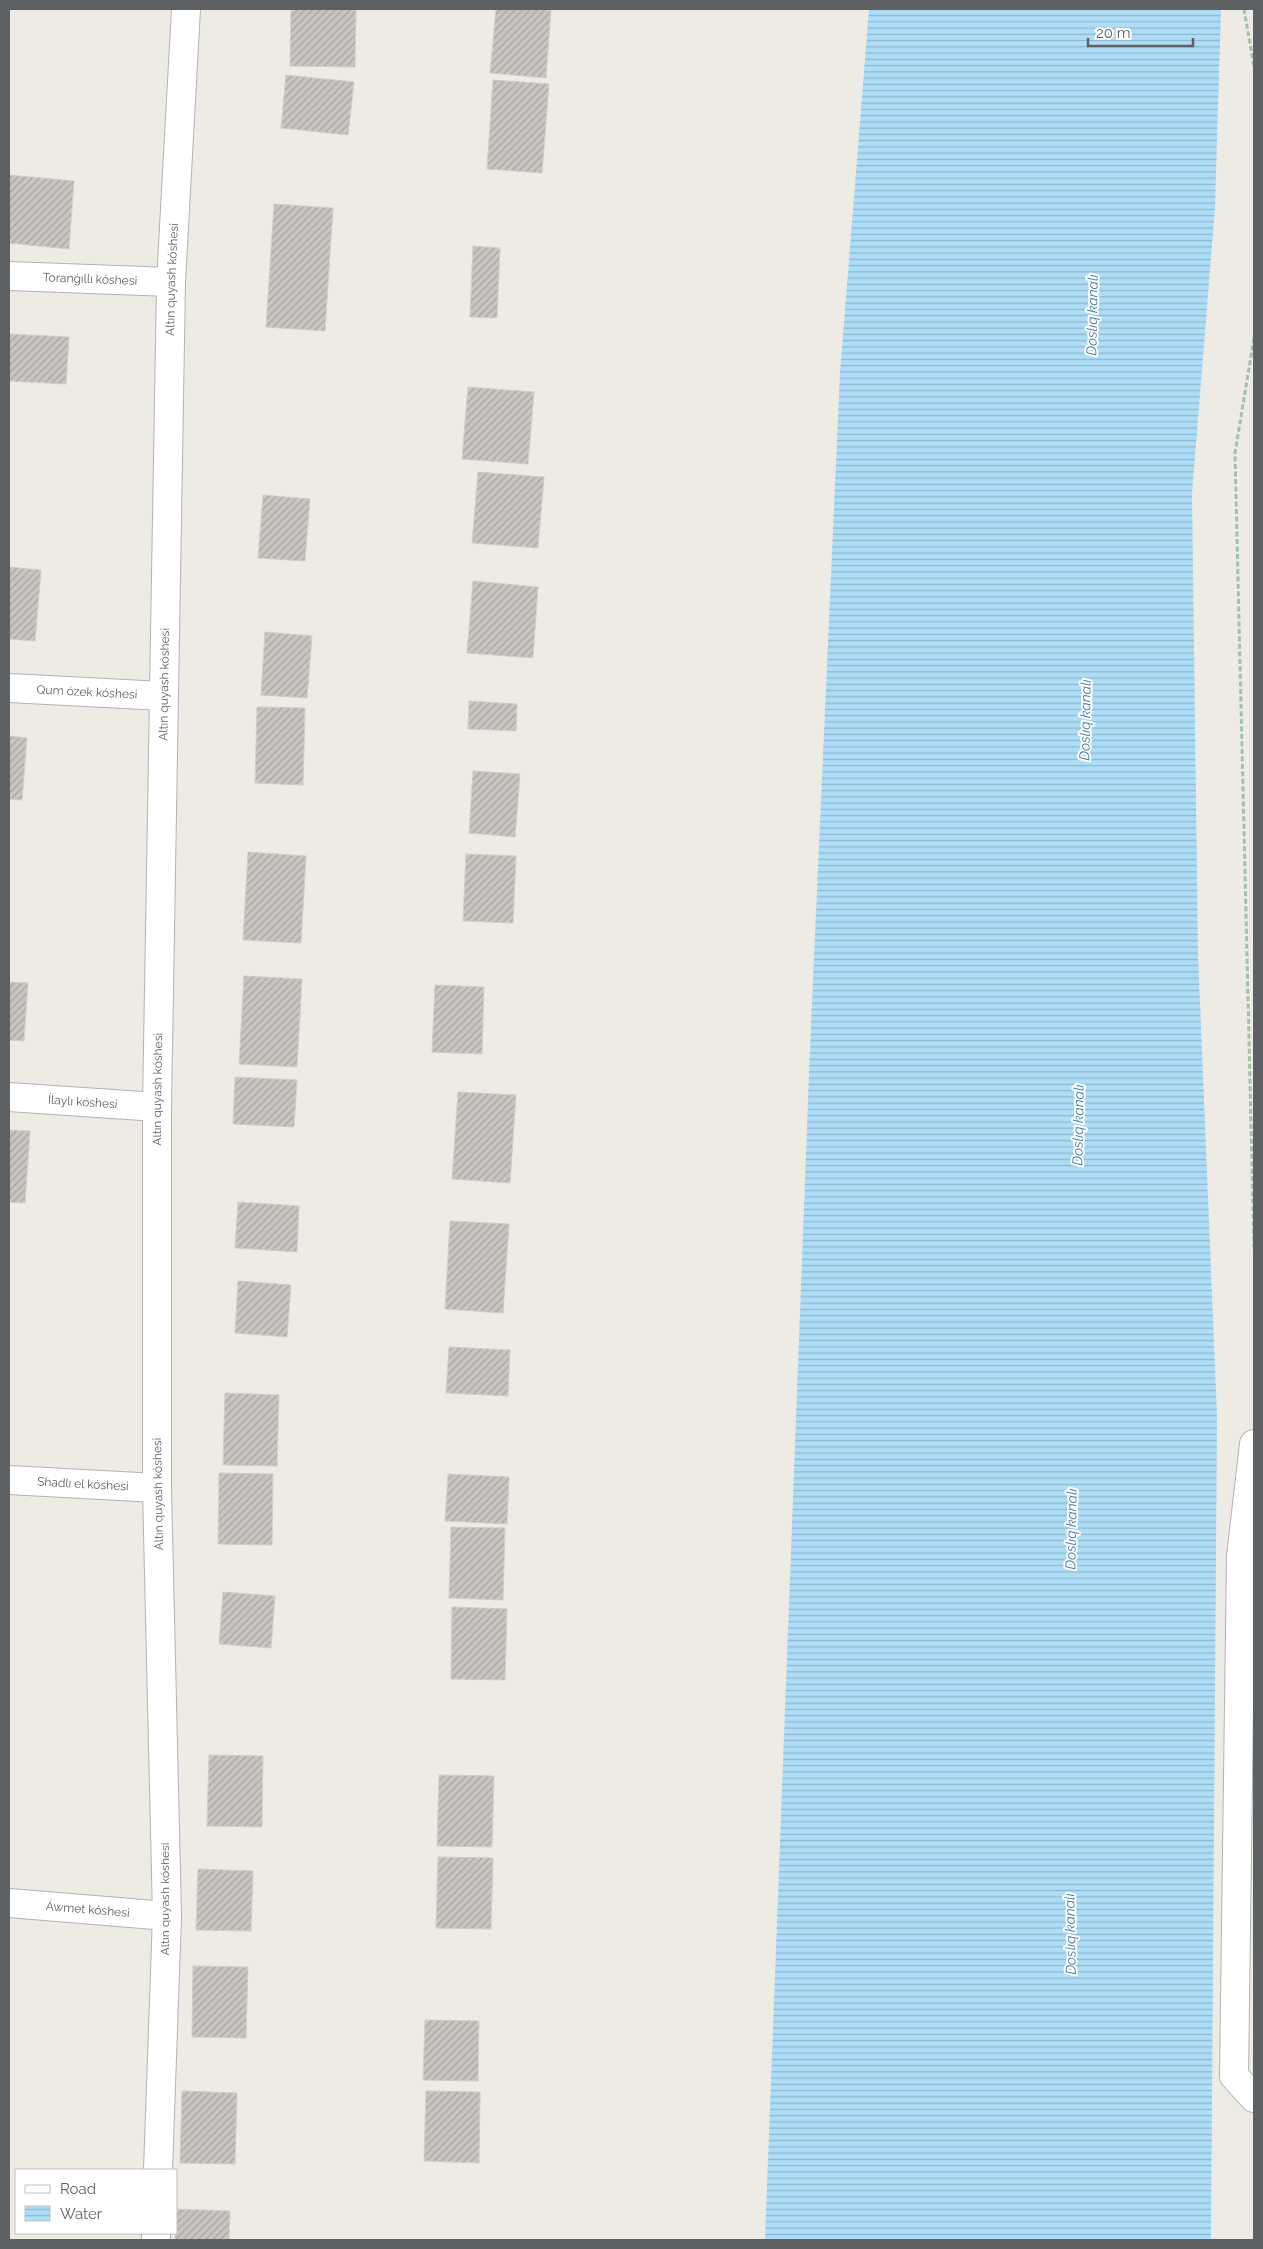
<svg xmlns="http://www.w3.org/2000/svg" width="1263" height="2249" font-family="Raleway,sans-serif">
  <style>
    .water { fill: url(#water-rules) }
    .building { fill: url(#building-hatch); stroke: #d2cdc4 }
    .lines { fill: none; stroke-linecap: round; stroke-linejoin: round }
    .minor-casing { stroke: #b0b3b6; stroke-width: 30 }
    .path { stroke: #9ec4a5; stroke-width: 3; stroke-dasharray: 5 2.5; stroke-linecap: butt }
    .minor { stroke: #fff; stroke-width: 28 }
    .labels { text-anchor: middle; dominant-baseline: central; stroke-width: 4; stroke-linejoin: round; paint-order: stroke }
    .street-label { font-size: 12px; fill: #5d6164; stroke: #fff }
    .water-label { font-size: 14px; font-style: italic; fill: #477a9f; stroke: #fff }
  </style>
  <defs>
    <pattern id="water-rules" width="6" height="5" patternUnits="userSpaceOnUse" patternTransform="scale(1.25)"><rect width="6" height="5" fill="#adddf7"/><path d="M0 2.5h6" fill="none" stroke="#90b7cc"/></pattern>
    <pattern id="building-hatch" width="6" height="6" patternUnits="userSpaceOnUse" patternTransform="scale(1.25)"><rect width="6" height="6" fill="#c9c6c2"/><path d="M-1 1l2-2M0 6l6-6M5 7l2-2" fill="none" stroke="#a6a4a1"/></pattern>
  </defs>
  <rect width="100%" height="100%" fill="#eeebe5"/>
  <polygon class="water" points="869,9 1221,9 1215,208 1192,494 1198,953 1217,1416 1211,2240 765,2240 810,1048 840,373"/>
  <g class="building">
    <polygon points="291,9 356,9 355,67 290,66"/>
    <polygon points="496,9 551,9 546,78 490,73"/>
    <polygon points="286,75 354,82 348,135 281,128"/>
    <polygon points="493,80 549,84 542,173 487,169"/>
    <polygon points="9,175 74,181 69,249 9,243"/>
    <polygon points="274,204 333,208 325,331 266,327"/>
    <polygon points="473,246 500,248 497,318 470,317"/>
    <polygon points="9,334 69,337 66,384 9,381"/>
    <polygon points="468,387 534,392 528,464 462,459"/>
    <polygon points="478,472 544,477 538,548 472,543"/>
    <polygon points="263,495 310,499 305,561 258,558"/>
    <polygon points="9,567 41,570 35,641 9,639"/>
    <polygon points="473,581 538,587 533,658 467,653"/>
    <polygon points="265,632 312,636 307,698 261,695"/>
    <polygon points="469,701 517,704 516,731 468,729"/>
    <polygon points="257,707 305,708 303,785 255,783"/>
    <polygon points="9,736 27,738 22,800 9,799"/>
    <polygon points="473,771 520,774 515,837 469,833"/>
    <polygon points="248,852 306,856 301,943 243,940"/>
    <polygon points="466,854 516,856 513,923 463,921"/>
    <polygon points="244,976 302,979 297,1067 239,1064"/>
    <polygon points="9,982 28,983 24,1041 9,1040"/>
    <polygon points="435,985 484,987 482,1054 432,1052"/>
    <polygon points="235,1077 297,1080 294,1127 233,1124"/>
    <polygon points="458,1092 516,1095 510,1183 452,1179"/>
    <polygon points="9,1130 30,1131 25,1203 9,1202"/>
    <polygon points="238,1202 299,1206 297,1252 235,1248"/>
    <polygon points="450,1221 509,1224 503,1313 445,1309"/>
    <polygon points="238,1281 291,1285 287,1337 235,1333"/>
    <polygon points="449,1347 510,1350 508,1396 446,1393"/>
    <polygon points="225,1393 279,1395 277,1466 223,1465"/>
    <polygon points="219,1473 273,1474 272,1545 218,1544"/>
    <polygon points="448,1474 509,1477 507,1524 445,1521"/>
    <polygon points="451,1527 505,1528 503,1600 449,1598"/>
    <polygon points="223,1592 275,1596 271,1648 219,1644"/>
    <polygon points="452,1607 507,1609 505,1680 451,1679"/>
    <polygon points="209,1755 263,1756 262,1827 207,1826"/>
    <polygon points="439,1775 494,1776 492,1847 437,1846"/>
    <polygon points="438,1857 493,1858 491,1929 436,1928"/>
    <polygon points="198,1869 253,1871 251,1931 196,1930"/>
    <polygon points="193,1966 248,1967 246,2038 192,2037"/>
    <polygon points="425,2020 479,2021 478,2081 423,2080"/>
    <polygon points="182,2091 237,2093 235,2164 180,2163"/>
    <polygon points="426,2091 480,2092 479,2163 424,2161"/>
    <polygon points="176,2209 230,2211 229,2240 175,2240"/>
  </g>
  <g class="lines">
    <g class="minor-casing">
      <g id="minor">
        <path id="s1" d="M9,276L171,282"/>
        <path id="s2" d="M9,688L163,696"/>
        <path id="s3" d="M9,1097L157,1107"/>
        <polyline points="1254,1444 1241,1556 1234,2076 1254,2098"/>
        <path id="s4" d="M9,1480L157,1488"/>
        <path id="s5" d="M9,1903L167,1916"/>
        <path id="s6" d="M158,2170L167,1916L157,1488V1107L171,282L186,9"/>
        <polyline points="156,2240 156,2233"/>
      </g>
    </g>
    <g class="path">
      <polyline points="1244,9 1254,67"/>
      <polyline points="1254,338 1235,453 1254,1249"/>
    </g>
    <use href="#minor" class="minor"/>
  </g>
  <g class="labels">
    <g class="street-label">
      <text stroke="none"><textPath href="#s1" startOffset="81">Toranǵıllı kóshesi</textPath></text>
      <text stroke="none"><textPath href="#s6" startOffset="1891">Altın quyash kóshesi</textPath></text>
      <text stroke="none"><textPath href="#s6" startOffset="1486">Altın quyash kóshesi</textPath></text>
      <text stroke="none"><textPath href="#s2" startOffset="78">Qum ózek kóshesi</textPath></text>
      <text stroke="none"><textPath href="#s6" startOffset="1081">Altın quyash kóshesi</textPath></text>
      <text stroke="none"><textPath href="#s3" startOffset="74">Ílaylı kóshesi</textPath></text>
      <text stroke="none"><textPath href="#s4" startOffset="74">Shadlı el kóshesi</textPath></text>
      <text transform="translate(158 1494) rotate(-91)">Altın quyash kóshesi</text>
      <text transform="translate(165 1899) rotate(-90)">Altın quyash kóshesi</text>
      <text stroke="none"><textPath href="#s5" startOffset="79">Áwmet kóshesi</textPath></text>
    </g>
    <g class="water-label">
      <text transform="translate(1092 315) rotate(-89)">Doslıq kanalı</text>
      <text transform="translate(1085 720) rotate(-89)">Doslıq kanalı</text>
      <text transform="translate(1078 1125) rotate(-89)">Doslıq kanalı</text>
      <text transform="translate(1071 1529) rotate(-89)">Doslıq kanalı</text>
      <text transform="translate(1070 1934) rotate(-91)">Doslıq kanalı</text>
    </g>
  </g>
  <rect width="1263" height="2249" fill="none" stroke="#5d6164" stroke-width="20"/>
  <rect x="15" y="2169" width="162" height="65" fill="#ffffff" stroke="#bec0c1"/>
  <rect x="25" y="2185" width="25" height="8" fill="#ffffff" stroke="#bec0c1"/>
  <text x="60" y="2194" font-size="15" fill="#5d6164">Road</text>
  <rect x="25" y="2206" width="25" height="15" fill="url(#water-rules)" stroke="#bec0c1"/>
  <text x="60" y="2219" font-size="15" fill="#5d6164">Water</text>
  <path d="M1088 38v8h105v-8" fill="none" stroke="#5d6164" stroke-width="2.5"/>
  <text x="1096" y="38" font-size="15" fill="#5d6164" stroke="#ffffff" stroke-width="4" paint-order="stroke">20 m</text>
</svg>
